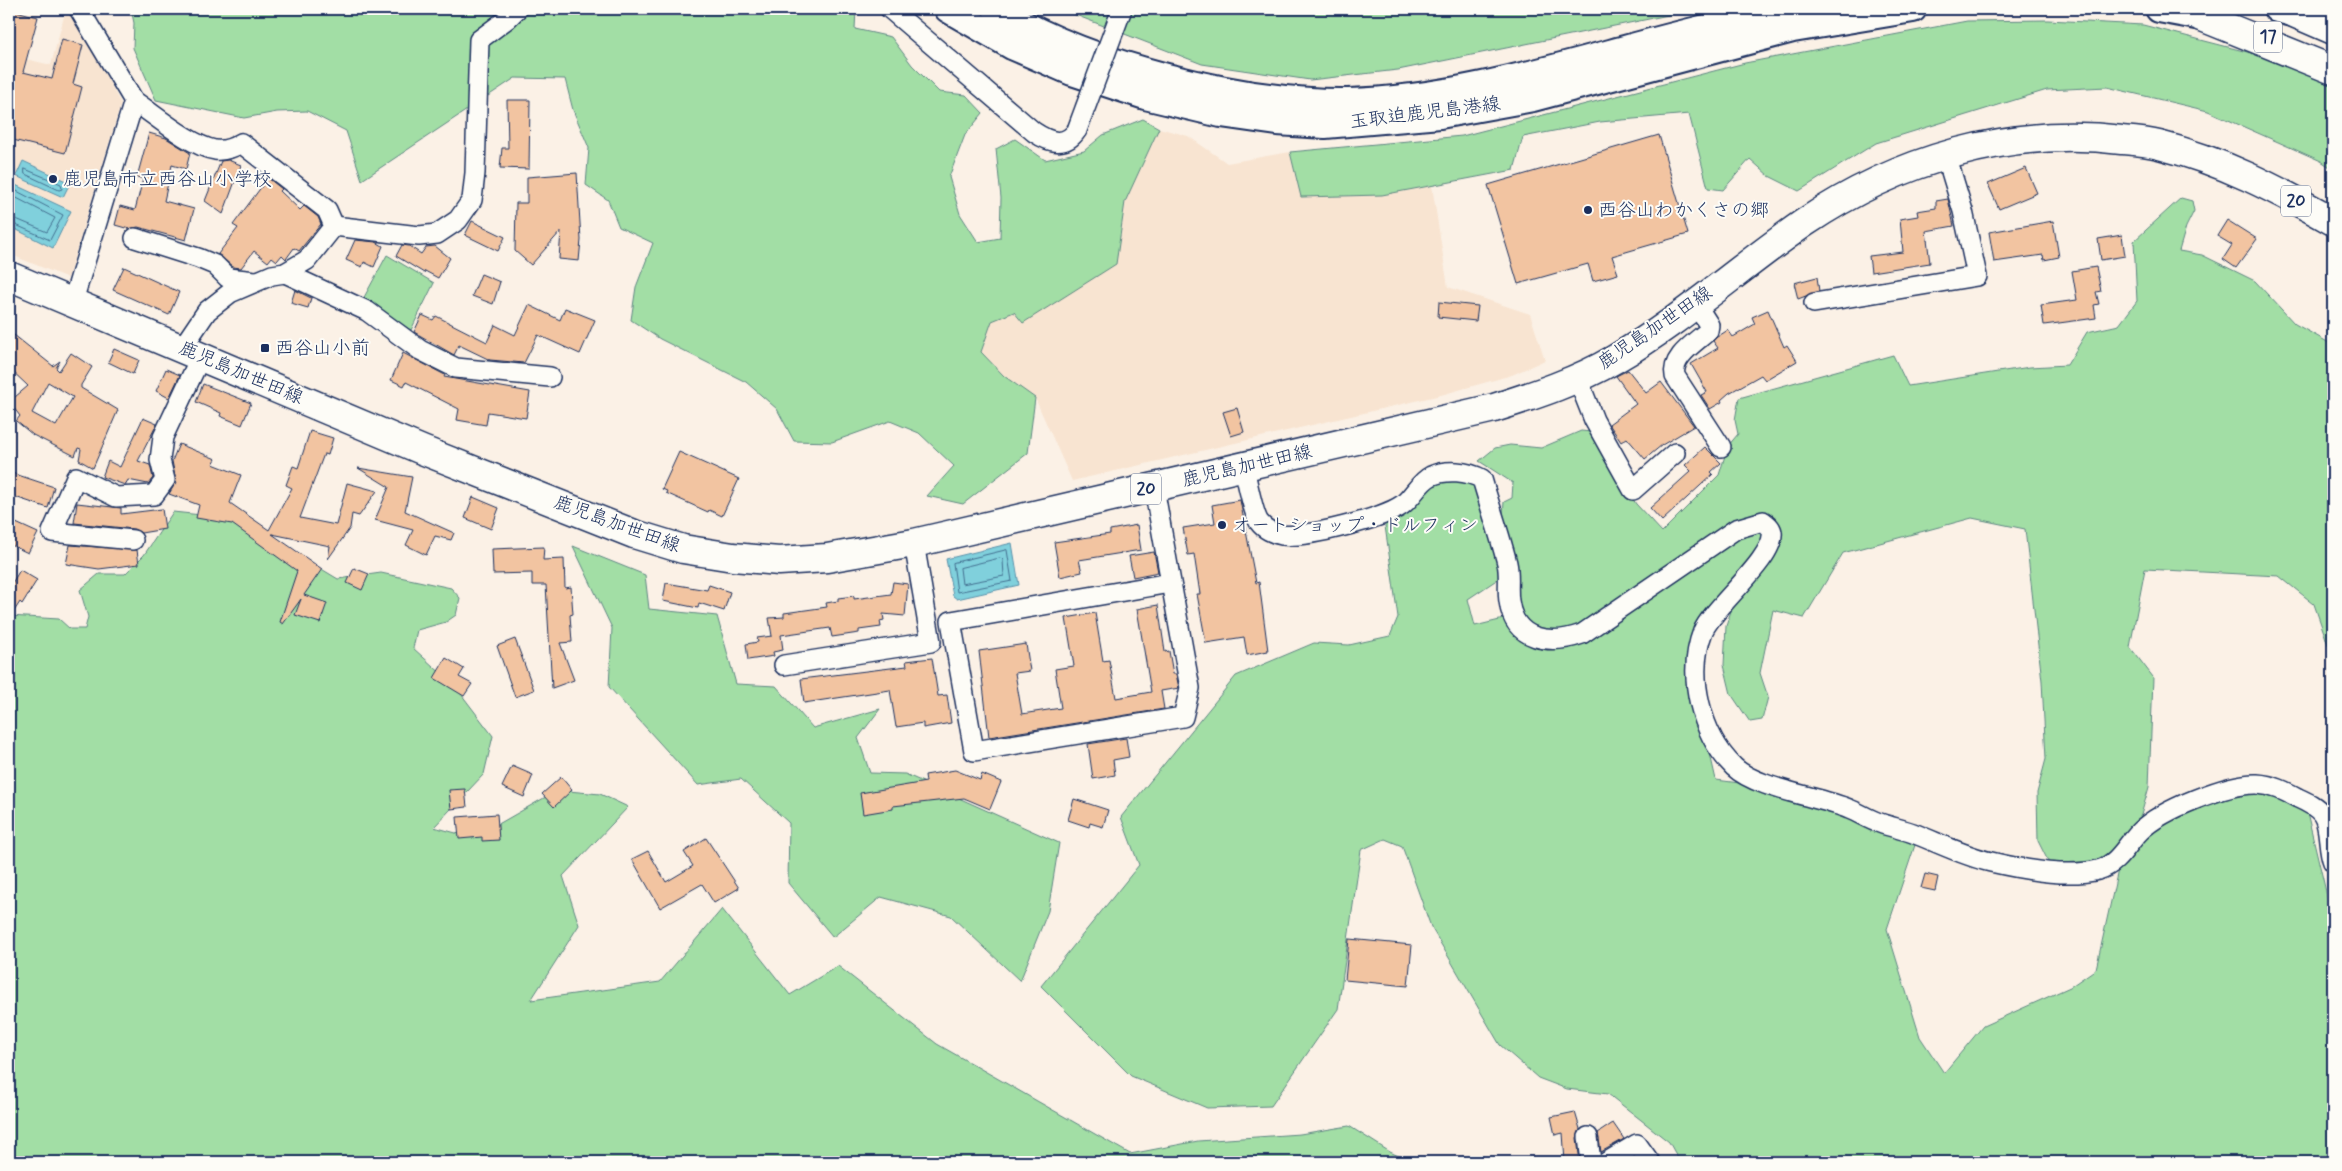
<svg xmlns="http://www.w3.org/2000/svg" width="2342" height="1171" font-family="Mynerve,'Klee One',sans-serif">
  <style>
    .built { fill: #f8e4d1 }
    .green { fill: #a2dea5; stroke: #5e8682 }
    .water { fill: #80d0dc; stroke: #5890aa }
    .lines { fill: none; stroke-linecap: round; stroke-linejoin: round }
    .shore { stroke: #436f90; stroke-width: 1 }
    .building { fill: #f2c4a1; stroke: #1b2f5e; fill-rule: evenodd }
    .minor-casing { stroke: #1b2f5e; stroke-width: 22 }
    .secondary-casing { stroke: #1b2f5e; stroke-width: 30 }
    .primary-casing { stroke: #1b2f5e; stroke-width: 31 }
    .minor { stroke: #fdfcf7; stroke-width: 19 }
    .secondary { stroke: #fdfcf7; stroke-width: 26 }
    .primary { stroke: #fdfcf7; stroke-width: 28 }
    .minor-bridge-casing { stroke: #1b2f5e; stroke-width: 22; stroke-linecap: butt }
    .minor-bridge { stroke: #fdfcf7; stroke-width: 19 }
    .poi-dot { fill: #1b2f5e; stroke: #fdfcf7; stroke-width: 2 }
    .labels { text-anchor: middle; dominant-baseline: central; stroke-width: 4; stroke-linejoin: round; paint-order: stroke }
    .shield { fill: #fdfcf7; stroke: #5f6c8c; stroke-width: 1 }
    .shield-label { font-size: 18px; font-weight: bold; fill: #1b2f5e }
    .street-label { font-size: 19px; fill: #1b2f5e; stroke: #fdfcf7 }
    .poi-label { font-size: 19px; fill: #1b2f5e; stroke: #fdfcf7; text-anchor: start }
  </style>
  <rect width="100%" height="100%" fill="#fbf1e6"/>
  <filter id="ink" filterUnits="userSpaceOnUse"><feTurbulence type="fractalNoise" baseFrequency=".02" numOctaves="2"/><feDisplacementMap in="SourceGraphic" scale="10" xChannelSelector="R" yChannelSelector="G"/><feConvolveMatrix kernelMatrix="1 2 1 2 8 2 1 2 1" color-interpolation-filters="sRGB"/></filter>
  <g filter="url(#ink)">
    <g class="built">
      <polygon points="66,9 70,9 121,104 68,278 9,254 9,55 51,65"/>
      <polygon points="1159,128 1188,136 1227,163 1290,152 1301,197 1382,195 1432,186 1448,287 1530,314 1545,360 1512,375 1441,395 1072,481 1035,398 1004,376 981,352 992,321 1014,312 1023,322 1116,264 1125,202"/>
    </g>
    <g class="green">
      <polygon points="131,9 856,9 855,29 891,37 912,65 939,92 966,95 983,113 965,135 949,177 960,214 978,242 1000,238 1001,198 996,149 1015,139 1045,160 1084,151 1103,135 1143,119 1159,128 1125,202 1116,264 1023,323 1014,312 992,321 981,352 1004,376 1035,398 1028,453 963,504 927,496 954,466 919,433 890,421 832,442 794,441 777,409 746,382 660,339 631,320 636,287 653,243 619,227 608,200 586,185 589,148 573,110 565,79 515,78 362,180 346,131 307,111 277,112 244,118 156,100 133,48 134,23"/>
      <polygon points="1060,9 1698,9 1398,70 1310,80 1202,64"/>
      <polygon points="2048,20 2143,25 2309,68 2333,79 2333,169 2321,161 2208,111 2107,87 2047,90 1876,143 1799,191 1769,176 1750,159 1723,190 1708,188 1689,114 1600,122 1523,137 1514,170 1382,195 1301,197 1290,152 1462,136 1745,63 1967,21"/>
      <polygon points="2181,198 2192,201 2194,211 2186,227 2179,251 2202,255 2255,281 2295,324 2333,345 2333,659 2314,604 2279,576 2145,569 2130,647 2153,677 2149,787 2137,829 2101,865 2050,865 2038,841 2037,793 2046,759 2042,681 2025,529 1972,518 1843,553 1804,618 1773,610 1760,673 1768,697 1762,720 1750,722 1731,694 1724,665 1726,626 1735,599 1769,554 1760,513 1605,614 1560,635 1525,625 1515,605 1514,577 1503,514 1504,502 1512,498 1513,483 1479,461 1495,448 1510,445 1541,448 1581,431 1591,432 1636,504 1662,532 1719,475 1728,446 1738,434 1735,420 1739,398 1893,355 1908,386 2030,367 2067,365 2087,332 2119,325 2137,301 2134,241"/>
      <polygon points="387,255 434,283 411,330 362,301"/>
      <polygon points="1465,477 1480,485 1501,577 1468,599 1475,626 1508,618 1555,646 1739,533 1761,528 1767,540 1700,629 1706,736 1716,780 1755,785 1917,839 1887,929 1920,1037 1944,1073 1983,1026 2070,987 2096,969 2119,865 2156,824 2247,789 2305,804 2333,921 2333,1162 1680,1162 1669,1142 1608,1094 1567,1089 1538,1078 1500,1045 1431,927 1402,846 1385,839 1361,850 1338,1009 1271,1106 1207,1108 1131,1076 1041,986 1139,865 1121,817 1236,676 1314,643 1349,645 1390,636 1398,617 1384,519 1425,484"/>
      <polygon points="173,512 220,517 300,556 338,579 381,573 451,588 460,598 456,615 446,622 417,630 413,648 455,686 493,736 484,774 434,827 474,838 558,790 600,794 628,807 563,876 579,925 531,1000 660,982 722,909 790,995 838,966 937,1044 1130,1154 1198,1141 1300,1134 1349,1126 1390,1152 1411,1162 9,1162 9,616 59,619 70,629 85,629 88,617 80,590 99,574 125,574 144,555"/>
      <polygon points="573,546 645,575 649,609 717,616 736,684 776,686 813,728 880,709 858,738 870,773 905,774 1059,843 1048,911 1020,981 951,916 881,897 833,937 788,883 789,823 741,779 698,785 609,687 612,628"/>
    </g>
    <g class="water">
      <polygon points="23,161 70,183 63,197 16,176"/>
      <polygon points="9,182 71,211 53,248 9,226"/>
      <polygon points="1012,543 1019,585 957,599 953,596 946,559"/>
    </g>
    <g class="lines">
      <g class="shore">
        <polygon points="25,169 61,184 62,189 59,190 25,174"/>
        <polyline points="9,187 63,215 50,240 9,222"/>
        <polyline points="9,194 55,218 47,232 9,216"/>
        <polygon points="1007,550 1012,581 957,592 953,563"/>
        <polygon points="1001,558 1003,560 1004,576 962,584 960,568"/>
      </g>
    </g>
    <g class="building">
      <polygon points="9,9 38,17 23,72 52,79 62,39 83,45 73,84 82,87 65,153 9,139"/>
      <polygon points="507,100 530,100 529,169 500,168 502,148 508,148"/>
      <polygon points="149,133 166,138 190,153 186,169 172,165 164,201 194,209 186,240 138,227 129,229 115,225 120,206 135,210 143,179 137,177"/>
      <polygon points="1659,135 1688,234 1612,256 1618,274 1593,281 1588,264 1518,284 1488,185"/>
      <polygon points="228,160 241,165 223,214 205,201 221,161"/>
      <polygon points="2026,168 2037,193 1999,209 1988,184"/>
      <polygon points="577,173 581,240 579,261 559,259 561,231 531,265 515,251 516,203 527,203 527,177"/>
      <polygon points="268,178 282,189 280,191 300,210 304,206 318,217 321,224 299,251 294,248 286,259 282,255 277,261 272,257 268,262 254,251 241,268 233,267 218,254 238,228 233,225"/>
      <polygon points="1948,199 1954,226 1926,231 1930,263 1871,272 1869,256 1903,252 1900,219 1918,216 1917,211 1936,208 1936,201"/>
      <polygon points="2227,220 2257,239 2236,268 2223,259 2232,245 2217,236"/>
      <polygon points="472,221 505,237 498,251 465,235"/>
      <polygon points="2053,221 2059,257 2044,260 2043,255 1994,262 1989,232"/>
      <polygon points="2122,235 2125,256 2101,260 2098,239"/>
      <polygon points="355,240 376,242 383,246 374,267 364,262 362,267 346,260"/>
      <polygon points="402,245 409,246 421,254 426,247 435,246 450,258 438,278 425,271 424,273 396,256"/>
      <polygon points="124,267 179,292 169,315 113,290"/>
      <polygon points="2096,267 2101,291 2096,292 2099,304 2094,305 2096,318 2044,325 2041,305 2077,300 2072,271"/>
      <polygon points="481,274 500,282 493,304 472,296"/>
      <polygon points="1817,277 1819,291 1798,299 1794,283"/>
      <polygon points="295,290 311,298 308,308 291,303"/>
      <polygon points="1439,302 1478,306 1476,321 1438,317"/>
      <polygon points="529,305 560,320 565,308 595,320 580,354 538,335 524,363 490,360 459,345 454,355 414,332 422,315 433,320 436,316 487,342 495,325 515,335"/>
      <polygon points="1768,310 1784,347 1787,345 1797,361 1765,380 1761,375 1729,393 1721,400 1722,402 1710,409 1701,395 1707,392 1691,364 1718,348 1713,341 1717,337 1728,330 1733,337 1755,324 1752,317"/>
      <path d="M9,331L53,366L60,361L56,368L59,371L71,353L92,367L81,385V388L118,410L93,468L79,460L81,449L78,448L75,456L33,435L16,421L20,416L9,402L28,386L9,368ZM48,382L73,397L56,426L32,413Z"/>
      <polygon points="114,349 139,360 133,374 108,362"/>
      <polygon points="403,353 445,375 444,377 530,392 526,418 488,412 486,425 457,420 459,409 406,382 404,386 391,380"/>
      <polygon points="166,369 180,375 169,398 156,391"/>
      <polygon points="1628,370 1646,393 1661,382 1694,426 1662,445 1645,459 1627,438 1621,442 1609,424 1636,404 1616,376"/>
      <polygon points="203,384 251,403 242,425 220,416 221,413 196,402"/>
      <polygon points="1237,408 1244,432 1231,436 1223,412"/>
      <polygon points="143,418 157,424 138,461 150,465 153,478 148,484 128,480 125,485 102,477 108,461 120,467"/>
      <polygon points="310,431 333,438 328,455 324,454 300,518 336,525 347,483 377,491 359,516 352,514 350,528 328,559 330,546 272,534 322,569 304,595 327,603 320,623 295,615 301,599 283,624 280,622 297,571 232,524 196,518 199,505 169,494 176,482 172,461 179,444 216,459 213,464 241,475 230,503 269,530 292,488 286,485 293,466 298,468"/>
      <polygon points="1705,447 1721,463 1711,472 1713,474 1662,521 1650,508 1691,471 1685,465"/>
      <polygon points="679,452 739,479 722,516 709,510 708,512 666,493 667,491 662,489"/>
      <polygon points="358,468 412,477 405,511 454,533 451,540 435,536 426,555 406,545 413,530 375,520 389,487"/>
      <polygon points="9,472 54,487 48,508 9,495"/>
      <polygon points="473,497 499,508 491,529 465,518"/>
      <polygon points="1240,500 1256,583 1259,582 1268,651 1247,655 1244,637 1206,643 1197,594 1200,594 1194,554 1188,555 1183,528 1215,523 1212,505"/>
      <polygon points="77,503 121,508 121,514 162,509 165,529 141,533 134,529 74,523"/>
      <polygon points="16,523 38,533 28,553 9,544 9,537"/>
      <polygon points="1137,525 1141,550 1079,560 1082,572 1060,577 1054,542 1110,534 1110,530"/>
      <polygon points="70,545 137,550 139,564 99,569 66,564"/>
      <polygon points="544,547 543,560 564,559 565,588 571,587 573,614 570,615 572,642 560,643 574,680 552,688 546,585 532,585 532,573 493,574 492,549"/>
      <polygon points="1154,552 1158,572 1133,577 1129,556"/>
      <polygon points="354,568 369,574 362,590 347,583"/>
      <polygon points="20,570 37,580 22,604 20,602 9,619 9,588"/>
      <polygon points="893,582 908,584 905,616 883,614 884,620 880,621 881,627 859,630 859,633 832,637 830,628 781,635 783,650 773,652 774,656 748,660 746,644 758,642 757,638 772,636 769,618 784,617 784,613 827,607 826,603 838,601 838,598 854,596 854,599 891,594"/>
      <polygon points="666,583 707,590 709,585 730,592 724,611 699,603 698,608 663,601"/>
      <polygon points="1158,605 1165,652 1169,651 1173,674 1176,674 1179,688 1161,691 1164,709 989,737 979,651 1026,644 1030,671 1015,673 1022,714 1061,708 1055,669 1074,666 1066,618 1095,613 1103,661 1109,660 1116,698 1151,692 1137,609"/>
      <polygon points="515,639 534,690 515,697 497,646"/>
      <polygon points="446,658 464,669 459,677 472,684 464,696 434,678"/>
      <polygon points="932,658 938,696 947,695 951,723 923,728 923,723 896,727 890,690 804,703 801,679 907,666 906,661"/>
      <polygon points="1126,738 1129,757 1113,760 1115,775 1093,779 1088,744"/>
      <polygon points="512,766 533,775 524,797 502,787"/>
      <polygon points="955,770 980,780 982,774 1001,782 990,809 964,798 893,806 893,809 863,814 860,793 926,782 925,775"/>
      <polygon points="561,777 572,790 554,807 542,794"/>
      <polygon points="465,789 467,807 451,809 449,790"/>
      <polygon points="1074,799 1108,810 1103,827 1090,823 1089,827 1068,820"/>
      <polygon points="497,814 499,840 482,841 482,837 459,839 457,817"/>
      <polygon points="706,838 739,888 714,903 702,884 660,908 632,859 648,851 666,882 693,866 684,852"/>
      <polygon points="1925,874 1938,877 1935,891 1921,888"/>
      <polygon points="1349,939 1412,945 1408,986 1345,980"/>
      <polygon points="1575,1112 1580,1129 1577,1138 1580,1162 1565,1162 1563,1133 1555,1135 1551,1117"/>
      <polygon points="1613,1123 1624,1139 1601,1152 1598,1133"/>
    </g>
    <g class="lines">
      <g class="minor-casing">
        <g id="minor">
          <path d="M890,9L1034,132C1049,142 1065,148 1077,130"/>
          <path d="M134,101C155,115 191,146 215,150C224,151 233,148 241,143L327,210L334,226"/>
          <polyline points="135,238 198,258 215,265 228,278 255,281"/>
          <polyline points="285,273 367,311 420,350 456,368 550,377"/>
          <polyline points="73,301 134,101 79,9"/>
          <path d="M1695,303L1709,325L1708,331C1695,343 1671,357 1675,376L1721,447"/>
          <polyline points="1814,303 1977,276 1963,211 1946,155"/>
          <polyline points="182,348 207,311 230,293 272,275 285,273 307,260 334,226 419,236 437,234 458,220 472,200 475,173 479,40 507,19 517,9"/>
          <polyline points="1577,377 1594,420 1633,490 1675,453"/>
          <path d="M1244,468C1247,480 1253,513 1259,522C1264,529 1274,534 1282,535C1303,539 1384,518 1402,505C1413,497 1419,482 1431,476C1446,469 1468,471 1482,479C1490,507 1500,535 1507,563C1510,576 1507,588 1509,601C1514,642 1551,645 1582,634L1736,529L1763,521C1767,524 1771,527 1772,532C1776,557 1713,607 1703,631C1686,675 1701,735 1734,767C1757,789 1818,796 1849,809C1860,813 1869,820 1880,823C1891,827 1902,829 1913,833C1939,843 1964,856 1991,862C2021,869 2067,878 2098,870C2119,864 2126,845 2140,831C2161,810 2228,783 2257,784C2273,785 2285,791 2298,798C2307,802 2316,806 2322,814C2331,826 2327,848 2333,862"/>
          <polyline points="1154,488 1190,688 1183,717 974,751 951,621 1170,583"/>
          <polyline points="133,540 52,532 76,477 116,497 154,495 165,480 160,460 163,437 201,356"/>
          <polyline points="784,665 931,642 914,543"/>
          <polyline points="1588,1137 1591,1162"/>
          <polyline points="1607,1162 1637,1144 1650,1162"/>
        </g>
      </g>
      <g class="secondary-casing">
        <g id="secondary">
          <polyline points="948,9 1012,46 1072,72 1145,96 1221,114 1277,122 1325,125 1440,115 1533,98 1793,29 1913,9"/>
          <path d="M996,9C1048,40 1108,62 1167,77C1226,92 1287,103 1348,102C1441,100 1533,74 1621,50C1675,35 1729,22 1784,9"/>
          <polyline points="2159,9 2202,17"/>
          <polyline points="2277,9 2296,14"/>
        </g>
      </g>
      <g class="primary-casing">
        <g id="primary">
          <polyline points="2296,14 2333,30"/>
          <polyline points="2202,17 2333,70"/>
          <path d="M9,276L422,450L634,534L683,549L733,557L779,561L827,558L914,543L1494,408C1535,395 1578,381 1615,359C1682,320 1740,267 1804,223C1897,160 2010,126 2122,140C2134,141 2147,142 2159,145C2223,161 2276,189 2333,221"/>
        </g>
      </g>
      <use href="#minor" class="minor"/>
      <use href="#secondary" class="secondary"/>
      <use href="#primary" class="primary"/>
      <g class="minor-bridge-casing">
        <polyline id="minor-bridge" points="1077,130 1122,9"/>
      </g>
      <use href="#minor-bridge" class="minor-bridge"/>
    </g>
  </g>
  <g class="poi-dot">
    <circle cx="53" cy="179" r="5"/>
    <circle cx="1588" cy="210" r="5"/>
    <rect x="260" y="343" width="10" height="10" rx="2.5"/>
    <circle cx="1222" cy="525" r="5"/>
  </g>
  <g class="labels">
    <g class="shield">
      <rect x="2254" y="21.5" width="28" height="31" rx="4"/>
      <rect x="2281" y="185.5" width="30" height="31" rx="4"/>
      <rect x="1131" y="473.5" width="30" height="31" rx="4"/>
    </g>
    <g class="shield-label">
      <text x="2268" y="37">17</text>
      <text x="2296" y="201">20</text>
      <text x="1146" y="489">20</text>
    </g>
    <g class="street-label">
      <text transform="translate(1425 113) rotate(-7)">玉取迫鹿児島港線</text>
      <text transform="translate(1655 328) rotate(-34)">鹿児島加世田線</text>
      <text transform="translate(241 373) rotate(23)">鹿児島加世田線</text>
      <text transform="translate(1247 466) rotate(-13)">鹿児島加世田線</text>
      <text transform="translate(617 524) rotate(20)">鹿児島加世田線</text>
    </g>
    <g class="poi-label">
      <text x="63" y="179">鹿児島市立西谷山小学校</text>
      <text x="1598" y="210">西谷山わかくさの郷</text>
      <text x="275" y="348">西谷山小前</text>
      <text x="1232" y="525">オートショップ・ドルフィン</text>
    </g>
  </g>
  <rect width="2342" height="1171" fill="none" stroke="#fdfcf7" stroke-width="30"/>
  <rect x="15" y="15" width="2312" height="1141" fill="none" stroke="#1b2f5e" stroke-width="2" filter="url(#ink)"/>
</svg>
